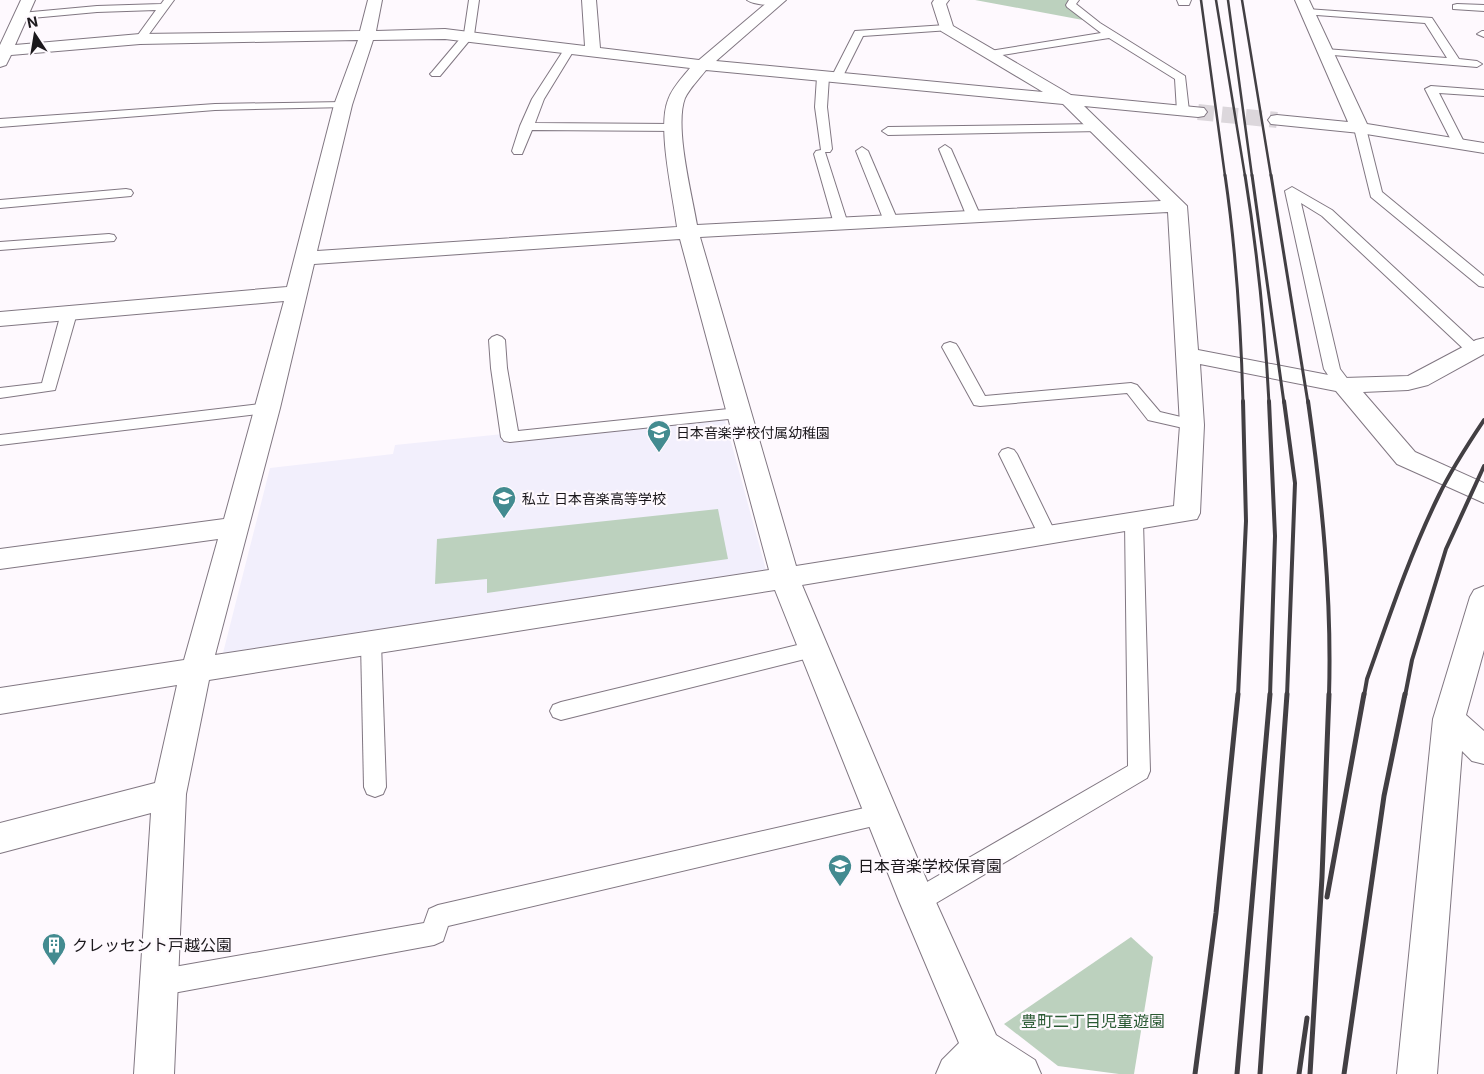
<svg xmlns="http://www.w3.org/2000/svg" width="1484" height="1074" font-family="Inter,'Noto Sans JP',sans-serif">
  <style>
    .education { fill: #f2effc }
    .green { fill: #bcd1be }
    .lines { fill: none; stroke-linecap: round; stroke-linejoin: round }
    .street-tunnel { stroke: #dcd7dc; stroke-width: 16; stroke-dasharray: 16 8; stroke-linecap: butt }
    .lane-casing { stroke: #817782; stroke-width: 2 }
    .street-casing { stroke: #817782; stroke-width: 2 }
    .lane { fill: #fff; fill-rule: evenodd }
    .street { fill: #fff; fill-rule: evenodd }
    .rail-far3 { stroke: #423f43; stroke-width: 2.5 }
    .rail-far2 { stroke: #423f43; stroke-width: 3 }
    .rail-far1 { stroke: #423f43; stroke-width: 4 }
    .rail { stroke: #423f43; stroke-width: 5 }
    .labels { text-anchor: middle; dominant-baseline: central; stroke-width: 4.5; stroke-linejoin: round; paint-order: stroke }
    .poi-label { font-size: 14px; fill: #1b181c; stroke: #fef9fe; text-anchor: start }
    .near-poi-label { font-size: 16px; fill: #1b181c; stroke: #fef9fe; text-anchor: start }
    .near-park-label { font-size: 16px; fill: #2a5a33; stroke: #fef9fe }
  </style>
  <rect width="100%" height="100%" fill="#fef9fe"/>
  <polygon class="education" points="725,420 766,570 223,653 270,468 393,454 395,445 503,434 504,443"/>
  <g class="green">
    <polygon points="975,0 1070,0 1088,21"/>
    <polygon points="718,509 728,559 487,593 487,579 435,584 437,539"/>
    <polygon points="1131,937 1153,957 1134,1074 1119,1074 1058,1066 1004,1024"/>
  </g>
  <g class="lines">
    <polyline class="street-tunnel" points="1198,112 1277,120"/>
    <g class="lane-casing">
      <g id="lane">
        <polygon points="164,0 174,0 144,41 140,42 135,39 156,10 97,12 21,19 16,16 21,13 97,6 161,4"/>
        <polygon points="469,0 479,0 474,35 440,76 432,76 430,74 432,72 464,34"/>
        <path d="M747,0H781L782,2C775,7 754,5 747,0Z"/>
        <polygon points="1069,0 1079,0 1076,4 1100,23 1185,76 1189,111 1187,113 1183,115 1177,111 1175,79 1109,38 990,57 985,54 990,51 1101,33 1067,7 1066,5"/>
        <polygon points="1457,4 1484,5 1484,11 1453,9 1453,5"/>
        <polygon points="1307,9 1432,18 1459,59 1477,61 1482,64 1477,67 1321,54 1320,52 1325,49 1447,58 1425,23 1303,14 1303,10"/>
        <polygon points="946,25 951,28 950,30 863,36 841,80 837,81 831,78 855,31"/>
        <polygon points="1482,31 1484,31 1484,37 1477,34"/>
        <polygon points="569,47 574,50 544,99 535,123 672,124 678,128 676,131 532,130 522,154 514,154 512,151 520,126 532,99 565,48"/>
        <polygon points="823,74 829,77 827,107 832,149 830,152 825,152 848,224 841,228 834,224 814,154 816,151 821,150 815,107 817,77"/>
        <polygon points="1431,86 1484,90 1484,96 1439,93 1465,144 1463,147 1455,147 1453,144 1425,89"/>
        <polygon points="343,102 347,103 349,105 347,107 215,110 0,127 0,119 215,104"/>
        <polygon points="1097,124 1103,128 1101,131 888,135 882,131 888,127"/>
        <polygon points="1360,124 1366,128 1382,192 1484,276 1484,287 1479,286 1371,197 1354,128"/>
        <polygon points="945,145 951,149 981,217 979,220 974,221 967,217 939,149"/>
        <polygon points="862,147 868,151 898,221 896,224 891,225 884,221 856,151"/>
        <path d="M1292,187L1332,210L1480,347L1482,350L1480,353H1468L1322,216L1301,203L1340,369L1352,385L1350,388C1336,392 1331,379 1324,369L1285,191Z"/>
        <polygon points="126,189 131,190 133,193 131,196 0,208 0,200"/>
        <polygon points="109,234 114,235 116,238 114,241 0,250 0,242"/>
        <polygon points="69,308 74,310 77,313 55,390 0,398 0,388 42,383 61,313 64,310"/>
        <polygon points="497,335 502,337 505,340 507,368 518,431 738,408 744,409 746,413 744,417 738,418 510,442 504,441 501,437 491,368 489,340 492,337"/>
        <polygon points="950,342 956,344 958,347 985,396 1131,383 1137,385 1160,412 1198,421 1200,425 1198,429 1192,430 1148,420 1127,393 980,406 974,405 942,347 944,344"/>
        <polygon points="268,403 274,404 276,408 274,412 0,445 0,435"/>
        <polygon points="1008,448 1014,450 1017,454 1057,536 1055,541 1048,543 1041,541 1039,536 999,454 1002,450"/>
        <polygon points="1134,516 1141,518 1143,522 1150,771 1147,778 926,909 917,912 908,909 905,901 908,893 1128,766 1125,522 1127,518"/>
        <polygon points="371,635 378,637 381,643 386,787 383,794 375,797 367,794 364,787 361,643 364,637"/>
        <polygon points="814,641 821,643 824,649 821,655 561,720 553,717 550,711 553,705 561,702"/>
        <polygon points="882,804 890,807 894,814 890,821 882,824 448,926 443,941 434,945 157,996 148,992 144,983 148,974 157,970 424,923 429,909 438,905"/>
      </g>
    </g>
    <g class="street-casing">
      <g id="street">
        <path d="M21,0H35L15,45L140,34L360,31L368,0H382L376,31L445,29L585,46L582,0H596L600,48L699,60L770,0H786L716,61L1043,92L941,31L932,3L934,0H949L946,4L953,26L1071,95L1204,108L1207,112L1204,116L1198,117L1084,106L1187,206L1198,350L1344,378L1408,376L1476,340L1484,338V354L1428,385L1408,390L1363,392L1415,452L1484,483V503L1397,464L1336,391L1200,364L1204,425L1200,513L1197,519L802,585L935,900L996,1035L1035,1060L1041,1074H936L942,1060L959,1043L899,901L775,590L209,680L186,794L174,1074H134L151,813L0,853V823L155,783L177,685L0,714V688L184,660L218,539L0,569V549L224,519L284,301L0,326V312L287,287L334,105L358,40L140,44L11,55L6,65L0,67V45ZM445,39L690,68C682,78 672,88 668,100C657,128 673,195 677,227L317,251L352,105L373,40ZM706,70L1063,104L1161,201L697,225C692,195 674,126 685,98C690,88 699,79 706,70ZM1168,212L1180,425L1174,506L796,566L700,237ZM680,239L769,570L215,655L280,408L314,264Z"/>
        <polygon points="1177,0 1191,0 1189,5 1179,5"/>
        <polygon points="1295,0 1309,0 1367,124 1484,143 1484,153 1360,133 1271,124 1268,120 1271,116 1277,115 1348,122"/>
        <polygon points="1484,586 1484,650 1466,715 1484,731 1484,764 1472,761 1462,751 1437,1074 1397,1074 1433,719 1470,597 1474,590"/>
      </g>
    </g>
    <use href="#lane" class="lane"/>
    <use href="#street" class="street"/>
    <g class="rail-far3">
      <polyline points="1201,0 1225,176"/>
      <polyline points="1216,0 1245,176"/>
      <polyline points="1228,0 1252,176"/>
      <polyline points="1242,0 1271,176"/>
    </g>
    <g class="rail-far2">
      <path d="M1225,175C1236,250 1241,327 1243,403"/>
      <path d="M1245,175C1257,250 1265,326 1269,403"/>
      <polyline points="1252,175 1284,403"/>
      <polyline points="1271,175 1308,403"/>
    </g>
    <g class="rail-far1">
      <polyline points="1269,401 1275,536 1270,696"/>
      <polyline points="1284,401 1295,483 1287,696"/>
      <path d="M1308,401C1322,499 1332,597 1329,696"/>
      <polyline points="1238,696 1246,521 1243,401"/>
      <path d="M1364,696L1367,679C1389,617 1410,554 1439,495C1452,468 1468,444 1484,420"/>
      <polyline points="1405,696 1412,660 1446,549 1484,466"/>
    </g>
    <g class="rail">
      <polyline points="1327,897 1364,694"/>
      <polyline points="1195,1074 1216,913 1238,694"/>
      <polyline points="1237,1074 1270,694"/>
      <polyline points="1260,1074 1287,694"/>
      <polyline points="1299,1074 1307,1018"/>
      <polyline points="1310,1074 1322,877 1329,694"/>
      <polyline points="1344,1074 1384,796 1405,694"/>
    </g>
  </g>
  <defs>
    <g id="school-pin" transform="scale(1.25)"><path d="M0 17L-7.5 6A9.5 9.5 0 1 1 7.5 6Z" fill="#438b90" stroke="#fef9fe"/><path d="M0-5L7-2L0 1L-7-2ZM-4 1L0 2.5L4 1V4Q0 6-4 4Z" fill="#fff"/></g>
    <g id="building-pin" transform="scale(1.25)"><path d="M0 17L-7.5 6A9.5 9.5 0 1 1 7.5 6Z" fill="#438b90" stroke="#fef9fe"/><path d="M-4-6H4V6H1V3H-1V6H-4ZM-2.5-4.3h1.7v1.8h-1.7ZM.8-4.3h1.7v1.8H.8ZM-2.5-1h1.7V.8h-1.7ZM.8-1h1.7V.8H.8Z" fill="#fff"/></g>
  </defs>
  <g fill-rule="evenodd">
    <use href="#school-pin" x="659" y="432"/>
    <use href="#school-pin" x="504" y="498"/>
    <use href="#school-pin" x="840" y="866"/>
    <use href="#building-pin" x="54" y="945"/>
  </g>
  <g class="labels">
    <g class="poi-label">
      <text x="676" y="432">日本音楽学校付属幼稚園</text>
      <text x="522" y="498">私立 日本音楽高等学校</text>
    </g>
    <g class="near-poi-label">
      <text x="858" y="866">日本音楽学校保育園</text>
      <text x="72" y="945">クレッセント戸越公園</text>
    </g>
    <g class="near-park-label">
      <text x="1093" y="1021">豊町二丁目児童遊園</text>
    </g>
  </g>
  <g transform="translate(35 35) rotate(348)" stroke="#fef9fe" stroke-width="4" paint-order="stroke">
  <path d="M0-4L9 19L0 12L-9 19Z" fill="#1b181c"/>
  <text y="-8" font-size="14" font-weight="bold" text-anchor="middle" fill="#1b181c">N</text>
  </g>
</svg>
